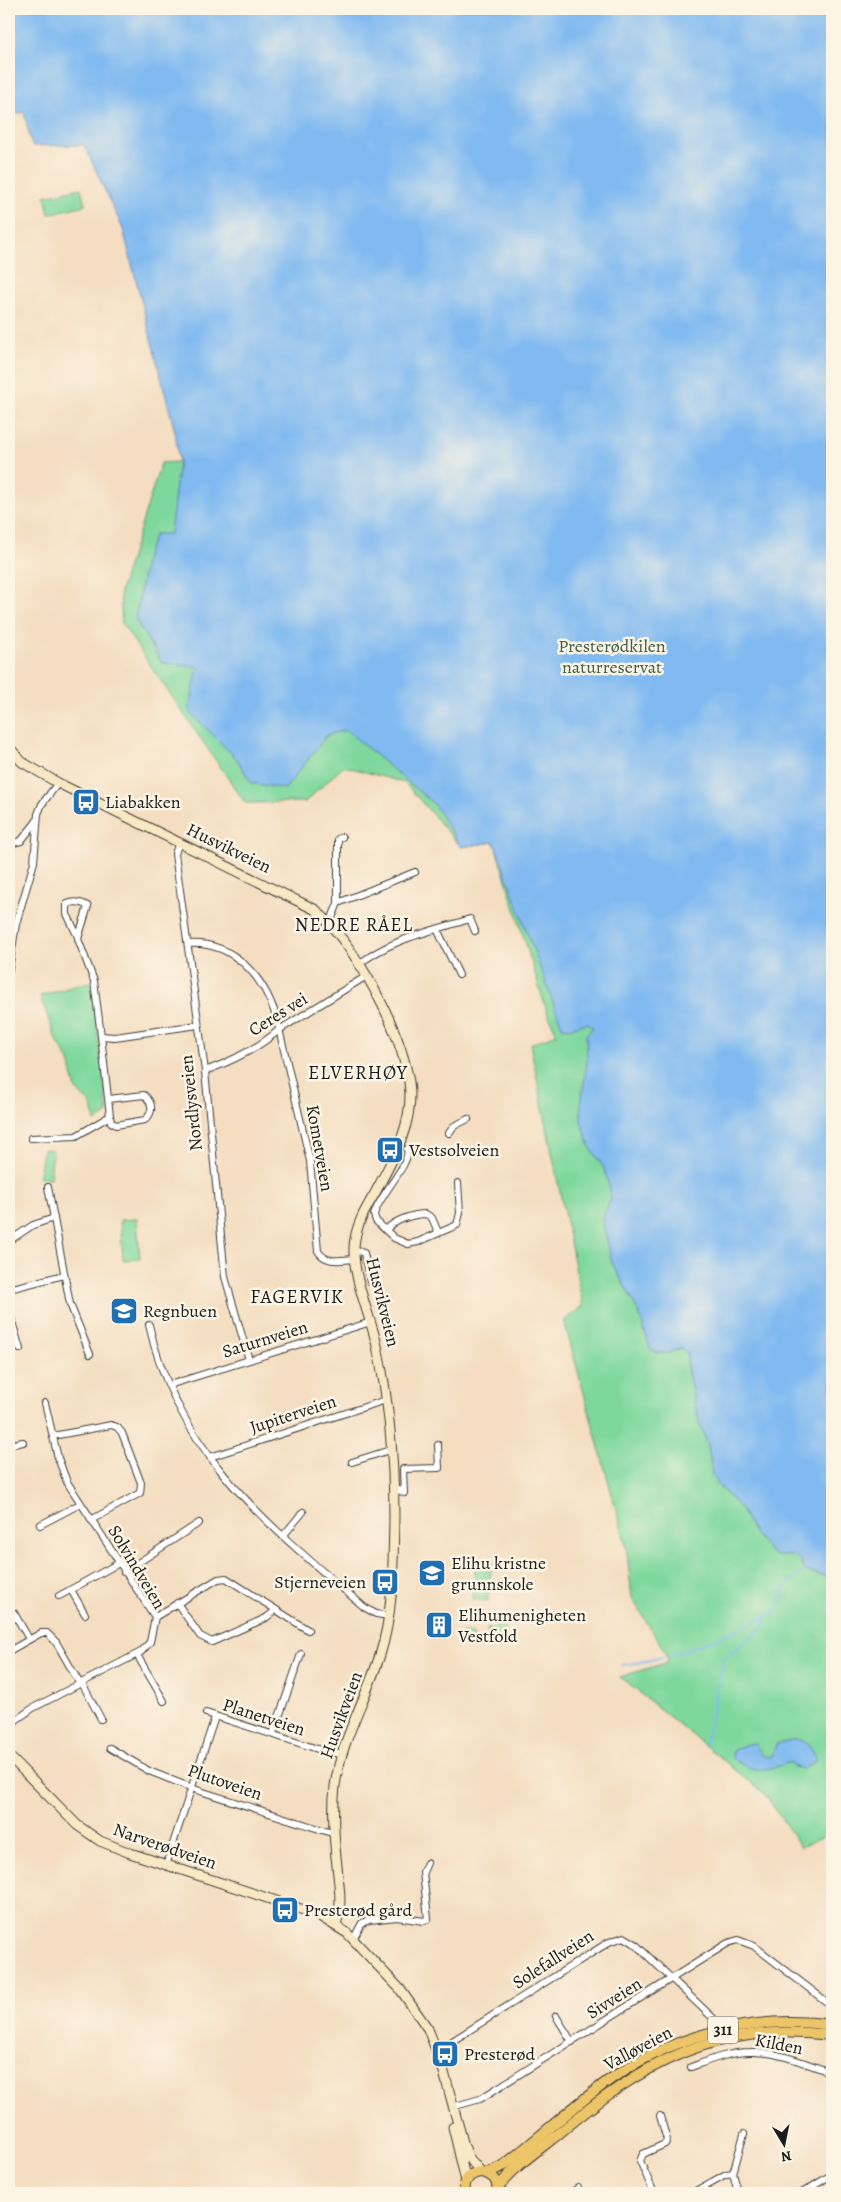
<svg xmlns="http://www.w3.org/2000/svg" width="841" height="2202" font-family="Alegreya,serif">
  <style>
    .green { fill: #7ed89e; stroke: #4d7a5d }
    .water { fill: #80baf1; stroke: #4e6b86 }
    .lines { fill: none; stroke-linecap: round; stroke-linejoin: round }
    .stream { stroke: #80baf1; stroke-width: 2 }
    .minor-casing { stroke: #3c3935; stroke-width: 8 }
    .secondary-casing { stroke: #3c3935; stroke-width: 11 }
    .primary-casing { stroke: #3c3935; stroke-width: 12 }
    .minor { stroke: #fff; stroke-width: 6 }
    .secondary { stroke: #f8e8c3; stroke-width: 9 }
    .primary { stroke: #edc569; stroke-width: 10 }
    .labels { text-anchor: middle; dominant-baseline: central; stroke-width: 5; stroke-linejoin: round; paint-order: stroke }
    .shield { fill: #fcf5e5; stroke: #5f5d58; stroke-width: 1 }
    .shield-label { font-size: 16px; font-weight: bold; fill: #1c1c1c }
    .park-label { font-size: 18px; fill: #3e5e4a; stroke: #fcf5e5 }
    .poi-label { font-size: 18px; fill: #1c1c1c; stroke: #fcf5e5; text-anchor: start }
    .street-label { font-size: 18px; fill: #1c1c1c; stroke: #fcf5e5 }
    .neighbourhood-label { font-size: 19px; letter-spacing: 1px; fill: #1c1c1c; stroke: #fcf5e5 }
  </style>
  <rect width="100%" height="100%" fill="#fcf5e5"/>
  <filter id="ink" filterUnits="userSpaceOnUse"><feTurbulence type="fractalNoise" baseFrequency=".02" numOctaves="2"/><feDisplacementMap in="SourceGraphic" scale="10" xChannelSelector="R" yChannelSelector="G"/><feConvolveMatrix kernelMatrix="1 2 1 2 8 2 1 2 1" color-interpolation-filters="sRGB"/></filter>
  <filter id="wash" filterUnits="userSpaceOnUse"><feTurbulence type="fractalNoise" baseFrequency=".0096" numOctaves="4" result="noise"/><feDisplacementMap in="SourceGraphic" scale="20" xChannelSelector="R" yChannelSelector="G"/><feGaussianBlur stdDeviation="1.12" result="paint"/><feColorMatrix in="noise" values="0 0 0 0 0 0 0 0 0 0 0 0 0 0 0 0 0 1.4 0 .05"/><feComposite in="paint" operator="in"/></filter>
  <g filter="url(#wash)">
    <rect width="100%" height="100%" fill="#f4ddc0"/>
    <g class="green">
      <polygon points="81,188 85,205 49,214 45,196"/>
      <polygon points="832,422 832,1832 801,1847 764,1793 620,1677 668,1662 666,1653 632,1598 626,1545 564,1321 583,1306 530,1044 557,1034 546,1009 494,842 461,847 405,783 344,766 305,802 245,803 122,624 120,592 161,463"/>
      <polygon points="88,982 92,985 108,1113 95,1122 92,1106 76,1090 69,1061 56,1039 40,996"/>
      <polygon points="44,1149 53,1150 50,1178 38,1178"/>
      <polygon points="137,1219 140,1259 123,1260 120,1220"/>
      <polygon points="476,1560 492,1562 488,1601 472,1599"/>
      <polygon points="504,1625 506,1635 489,1639 487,1629"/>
      <circle cx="467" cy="1638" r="6"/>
    </g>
    <g class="water">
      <polygon points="9,9 832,9 832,1578 804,1571 801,1561 792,1556 776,1556 769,1551 754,1533 740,1508 720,1487 712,1474 708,1445 700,1425 687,1369 687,1353 681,1348 668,1353 657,1353 650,1349 638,1310 612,1263 602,1218 611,1200 610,1190 604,1168 590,1147 581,1121 581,1105 587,1061 586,1035 593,1027 587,1023 570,1028 562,1027 494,842 461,847 434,804 346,730 327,735 285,789 251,783 237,759 189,711 198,667 162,663 135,619 146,557 155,534 170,534 179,461 175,432 123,229 84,145 32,146 24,112 9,116"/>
      <path d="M795,1739C808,1741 812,1749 817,1760L803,1769L794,1767L790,1762C766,1771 753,1774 732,1758V1751L747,1744H755L762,1756L772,1757L776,1744Z"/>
    </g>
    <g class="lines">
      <g class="stream">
        <path d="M622,1665C676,1659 724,1635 774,1613C782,1605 780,1596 786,1587C790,1580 798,1576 804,1571"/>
        <polyline points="705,1745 724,1659 765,1625 766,1617"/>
      </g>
    </g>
  </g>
  <g filter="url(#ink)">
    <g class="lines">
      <g class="minor-casing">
        <g id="minor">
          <polyline points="179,842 175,854 205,1071 225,1277 249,1360"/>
          <polyline points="9,844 21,841 36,822"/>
          <polyline points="338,903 415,872"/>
          <polyline points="330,923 338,903 338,839 342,837"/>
          <polyline points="437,929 459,975"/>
          <path d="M78,937L67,914V904C75,901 80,902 88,906L78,939L94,981L101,1036L115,1037L198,1025"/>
          <path d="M188,944C233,941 263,976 276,1016L310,1161L318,1251C326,1264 341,1260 355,1259"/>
          <path d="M358,965C390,939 432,931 470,919L475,931"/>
          <polyline points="9,969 16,924 34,862 38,814 42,804 58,783"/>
          <path d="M101,1036L110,1116L111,1122L116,1125L145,1120C154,1112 153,1103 144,1095L108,1099"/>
          <path d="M205,1071C230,1062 258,1048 279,1030L365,977"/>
          <polyline points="449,1133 454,1126 468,1119"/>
          <polyline points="31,1138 76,1136 110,1116"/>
          <path d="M407,1149C412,1163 378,1196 374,1215L376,1221L394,1238L408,1244L418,1242L457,1225L460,1213L458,1183"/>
          <polyline points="48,1187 70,1304 90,1354"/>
          <path d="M386,1230C394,1220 414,1214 426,1214L432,1218L438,1232"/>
          <polyline points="9,1241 33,1225 54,1218"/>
          <polyline points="354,1250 364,1253 370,1282"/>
          <polyline points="9,1289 64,1275"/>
          <polyline points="9,1311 20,1349"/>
          <path d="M149,1325C178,1455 269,1525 364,1607L376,1614L389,1616"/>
          <polyline points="169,1385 371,1322"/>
          <polyline points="53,1436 111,1425 117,1427 122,1433 141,1483 140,1493 91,1520"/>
          <polyline points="9,1445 23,1442"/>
          <polyline points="210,1457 386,1400"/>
          <polyline points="352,1462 390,1450"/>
          <polyline points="393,1487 404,1493 403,1469 439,1468 438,1445"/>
          <polyline points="40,1525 80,1504"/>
          <polyline points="283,1536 303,1512"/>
          <polyline points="124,1572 199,1523"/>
          <polyline points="71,1590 85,1614"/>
          <polyline points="59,1596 119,1563"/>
          <polyline points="177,1603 200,1636 212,1642 266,1618 276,1610"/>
          <polyline points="14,1613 29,1639"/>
          <polyline points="155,1617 218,1579 226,1578 308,1630"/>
          <polyline points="9,1651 41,1633 47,1633 56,1642 80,1684"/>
          <polyline points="137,1655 164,1701"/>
          <polyline points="82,1683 101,1719"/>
          <polyline points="206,1713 330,1753 342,1753"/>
          <polyline points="9,1725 33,1708 141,1652 150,1642 155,1617 67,1482 58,1458 45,1403"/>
          <polyline points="273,1734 301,1654"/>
          <polyline points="110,1748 149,1771 197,1790 335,1834"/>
          <polyline points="166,1865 215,1717"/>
          <polyline points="354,1938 362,1923 369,1920 397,1917 424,1921 428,1919 423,1872 427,1863"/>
          <polyline points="556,2016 572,2042"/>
          <polyline points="446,2045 609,1942 624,1937 634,1943 713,2018"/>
          <path d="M691,2067C710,2060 730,2052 750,2052C777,2051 808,2064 832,2073"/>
          <polyline points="452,2107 480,2099 728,1943 738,1940 754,1946 832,2006"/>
          <polyline points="571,2193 578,2188"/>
          <polyline points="654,2193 640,2161 643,2154 665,2144 667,2140 660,2116"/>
          <polyline points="692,2193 726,2174 733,2173"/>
          <polyline points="738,2193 733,2173 744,2134"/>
          <polyline points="802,2193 828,2177 832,2178"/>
        </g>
      </g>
      <g class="secondary-casing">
        <g id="secondary">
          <path d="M9,747L22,762L58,783L316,910C357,948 400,1027 409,1082C415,1122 393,1159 375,1193C365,1210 355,1227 354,1247C353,1280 370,1314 377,1346C389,1401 394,1461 394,1517C393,1562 394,1611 380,1655C366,1699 341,1740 335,1786C332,1812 334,1840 337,1866C339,1887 343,1904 336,1924"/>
          <polyline points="9,1756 77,1825 100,1841 130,1853 316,1914 347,1933 400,1989 428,2029 442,2065 464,2146 469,2158 481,2172"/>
          <polyline points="453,2127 466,2181"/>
        </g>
      </g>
      <g class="primary-casing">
        <g id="primary">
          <path d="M487,2173L503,2166C541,2137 576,2103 615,2076C677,2034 758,2014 832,2025"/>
          <path d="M498,2188C513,2167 537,2151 557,2135C643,2062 716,2021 832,2035"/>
          <path d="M465,2193C463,2181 469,2173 481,2172C493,2174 499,2181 497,2192"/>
        </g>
      </g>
      <use href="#minor" class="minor"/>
      <use href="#secondary" class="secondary"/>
      <use href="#primary" class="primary"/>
    </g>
  </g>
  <defs>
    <g id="bus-square" transform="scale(1.4375)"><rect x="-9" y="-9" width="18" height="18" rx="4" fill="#1f6fb2" stroke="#fcf5e5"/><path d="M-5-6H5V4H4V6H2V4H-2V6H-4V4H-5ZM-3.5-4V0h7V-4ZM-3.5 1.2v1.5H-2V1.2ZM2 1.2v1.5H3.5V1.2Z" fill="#fff"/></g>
    <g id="school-square" transform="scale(1.4375)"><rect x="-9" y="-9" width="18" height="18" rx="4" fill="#1f6fb2" stroke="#fcf5e5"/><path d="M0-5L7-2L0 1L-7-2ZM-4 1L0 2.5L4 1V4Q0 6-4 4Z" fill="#fff"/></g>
    <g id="building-square" transform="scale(1.4375)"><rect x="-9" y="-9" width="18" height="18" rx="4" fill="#1f6fb2" stroke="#fcf5e5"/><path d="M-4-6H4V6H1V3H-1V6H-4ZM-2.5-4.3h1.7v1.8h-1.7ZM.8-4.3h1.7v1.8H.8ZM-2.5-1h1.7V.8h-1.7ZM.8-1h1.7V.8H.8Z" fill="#fff"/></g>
  </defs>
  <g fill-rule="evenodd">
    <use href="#bus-square" x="86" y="802"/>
    <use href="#bus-square" x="390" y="1150"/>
    <use href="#school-square" x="124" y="1311"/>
    <use href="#school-square" x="432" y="1573"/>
    <use href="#bus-square" x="385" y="1582"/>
    <use href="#building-square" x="439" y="1625"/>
    <use href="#bus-square" x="285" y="1910"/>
    <use href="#bus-square" x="445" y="2054"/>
  </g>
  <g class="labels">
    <rect class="shield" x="708" y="2016.5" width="30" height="27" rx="4"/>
    <g class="shield-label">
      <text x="723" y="2030">311</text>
    </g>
    <g class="park-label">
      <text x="612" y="646">Presterødkilen<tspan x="612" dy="21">naturreservat</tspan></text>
    </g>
    <g class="poi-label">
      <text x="105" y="802">Liabakken</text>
      <text x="409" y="1150">Vestsolveien</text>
      <text x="143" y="1311">Regnbuen</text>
      <text x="451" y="1563">Elihu kristne<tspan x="451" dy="21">grunnskole</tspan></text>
      <text x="366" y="1582" text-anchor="end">Stjerneveien</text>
      <text x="458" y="1615">Elihumenigheten<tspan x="458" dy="21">Vestfold</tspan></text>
      <text x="304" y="1910">Presterød gård</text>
      <text x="464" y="2054">Presterød</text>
    </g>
    <g class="street-label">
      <text transform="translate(229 848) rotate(26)">Husvikveien</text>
      <text transform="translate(278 1014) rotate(-32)">Ceres vei</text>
      <text transform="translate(191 1103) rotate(-96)">Nordlysveien</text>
      <text transform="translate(320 1148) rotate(80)">Kometveien</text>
      <text transform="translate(383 1302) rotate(76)">Husvikveien</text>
      <text transform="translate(265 1339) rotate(-17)">Saturnveien</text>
      <text transform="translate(293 1414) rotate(-18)">Jupiterveien</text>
      <text transform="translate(137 1567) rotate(59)">Solvindveien</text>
      <text transform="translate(341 1715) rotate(-70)">Husvikveien</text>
      <text transform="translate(264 1717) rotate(18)">Planetveien</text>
      <text transform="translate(225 1782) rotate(19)">Plutoveien</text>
      <text transform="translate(165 1846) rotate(19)">Narverødveien</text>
      <text transform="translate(553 1959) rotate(-33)">Solefallveien</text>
      <text transform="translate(614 1998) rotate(-32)">Sivveien</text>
      <text transform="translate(779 2044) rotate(11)">Kilden</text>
      <text transform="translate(638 2048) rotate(-28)">Valløveien</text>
    </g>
    <g class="neighbourhood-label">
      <text x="354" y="925">NEDRE RÅEL</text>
      <text x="358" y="1073">ELVERHØY</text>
      <text x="297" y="1297">FAGERVIK</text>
    </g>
  </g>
  <rect width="841" height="2202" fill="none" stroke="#fcf5e5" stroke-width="30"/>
  <g transform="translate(784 2144) rotate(170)" stroke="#fcf5e5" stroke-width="4" paint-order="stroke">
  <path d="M0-4L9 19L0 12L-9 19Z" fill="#1c1c1c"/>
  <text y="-8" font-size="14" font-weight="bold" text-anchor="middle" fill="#1c1c1c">N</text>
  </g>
</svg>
